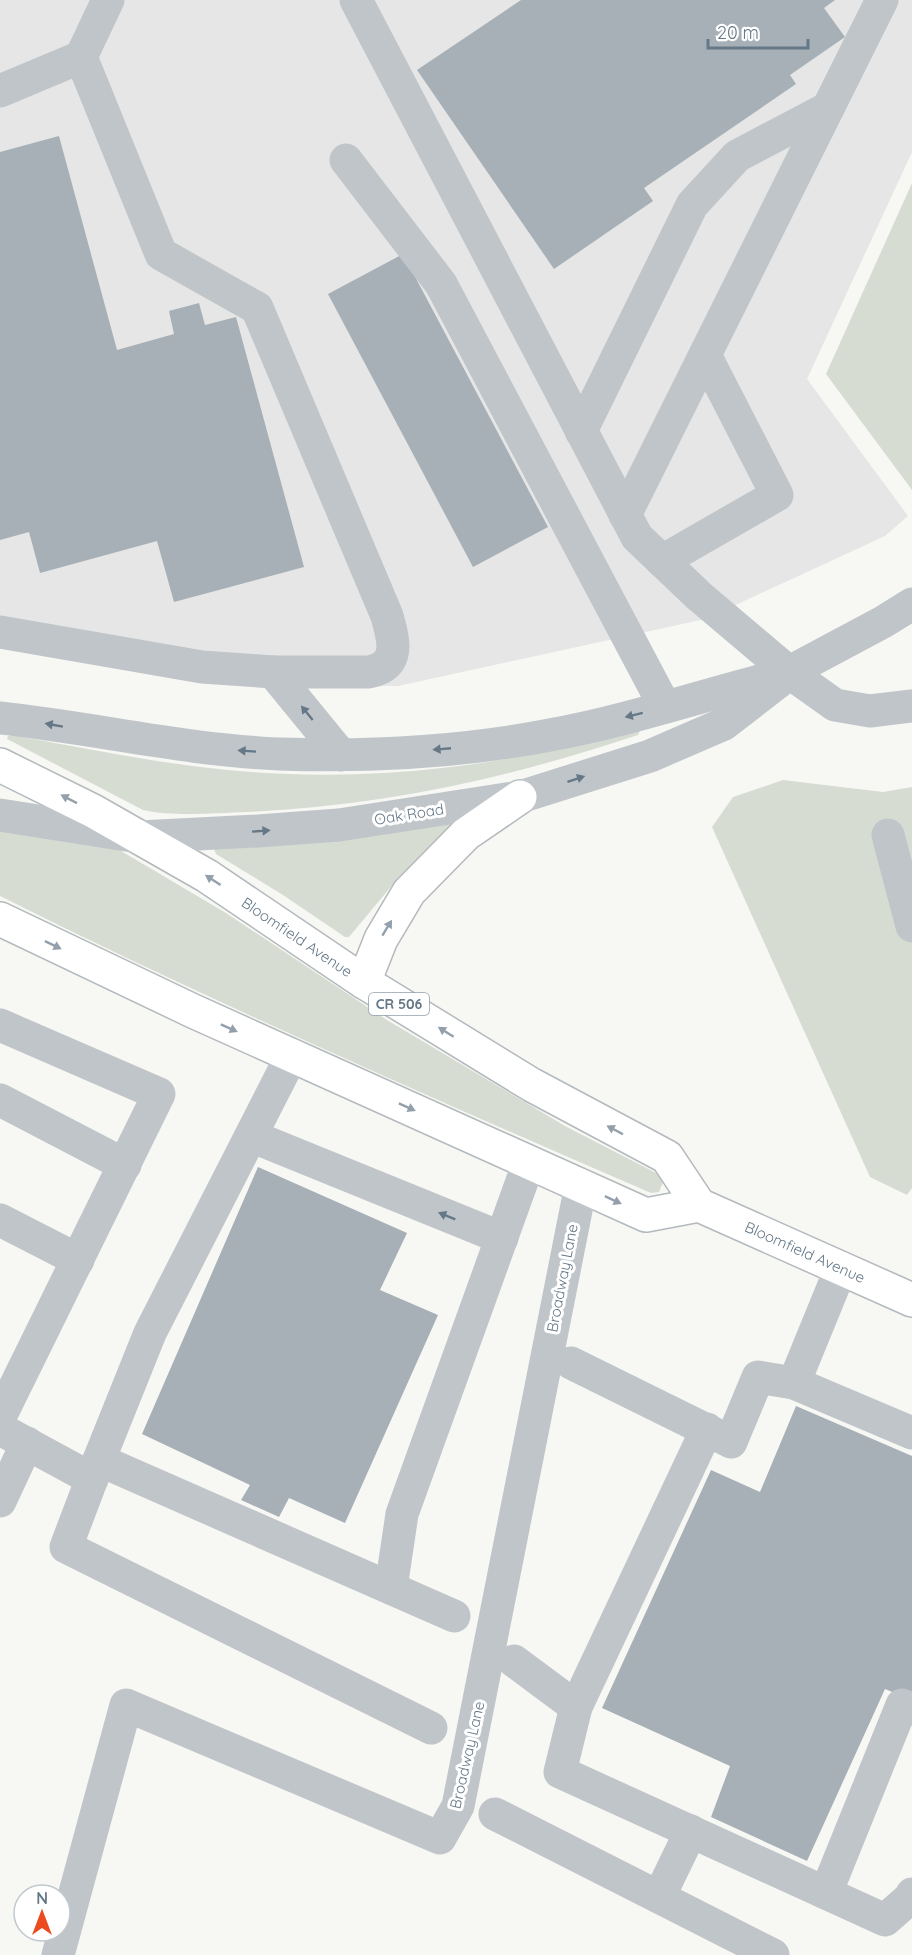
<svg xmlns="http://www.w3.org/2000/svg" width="912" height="1955" font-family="Quicksand,sans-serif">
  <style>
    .built { fill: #e5e6e5 }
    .green { fill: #d7dcd3 }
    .building { fill: #a7b0b6 }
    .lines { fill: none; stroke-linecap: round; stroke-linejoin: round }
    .major-casing { stroke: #b3b9bd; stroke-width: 36 }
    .minor { stroke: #c0c5c9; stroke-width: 33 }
    .major { stroke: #fff; stroke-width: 33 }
    .oneway { fill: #657887 }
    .oneway2 { fill: #93a0ab }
    .labels { text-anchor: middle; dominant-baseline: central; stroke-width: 6; stroke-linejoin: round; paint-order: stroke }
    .shield { fill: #fff; stroke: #93a0ab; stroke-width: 1.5 }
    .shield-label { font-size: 14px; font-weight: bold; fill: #657887 }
    .street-label { font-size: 15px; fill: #657887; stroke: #fff }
  </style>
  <rect width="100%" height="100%" fill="#f7f7f4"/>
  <polygon class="built" points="0,0 912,0 912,152 807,379 908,516 885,536 705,619 398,686 251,685 0,644"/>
  <g class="green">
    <polygon points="912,183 912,490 826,374"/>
    <path d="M640,731L638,735C506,779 386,805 247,812C215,813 174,817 143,810L7,739L8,736L12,735C84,748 155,763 228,770C298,777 372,776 442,768C509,761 574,745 640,731Z"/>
    <polygon points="783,780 883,792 912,787 912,1188 907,1195 870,1177 712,827 733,797"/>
    <polygon points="454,819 459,825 427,849 399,877 349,937 345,937 283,895 216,854 214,849"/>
    <path d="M0,831L116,848L226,913L387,1020L565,1126L656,1173L664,1180L659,1192L651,1193C432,1098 214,1003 0,896Z"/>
  </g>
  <g class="building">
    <polygon points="521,0 835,0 824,8 845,37 790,75 796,84 644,188 653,201 554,269 417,70"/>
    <polygon points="59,136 117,350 174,334 169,311 199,303 205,325 236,317 304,567 174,602 157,541 40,573 29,532 0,540 0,152"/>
    <polygon points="403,254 548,527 473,567 328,294"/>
    <polygon points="258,1167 407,1233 380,1290 438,1315 345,1523 289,1498 279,1517 241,1500 250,1485 142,1434"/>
    <polygon points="796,1406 912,1456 912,1700 885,1689 807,1861 711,1817 730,1766 602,1708 711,1470 760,1492"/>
  </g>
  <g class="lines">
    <g class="major-casing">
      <g id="major">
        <polyline points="0,765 93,811 207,876 364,982 532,1085 667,1157 699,1205 912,1300"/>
        <polyline points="0,919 193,1011 646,1215 699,1205"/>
        <polyline points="364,982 381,939 409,892 466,834 520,797"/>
      </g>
    </g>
    <g class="minor">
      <polyline points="356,0 637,537 699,596 790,673 835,705 870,711 912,706"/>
      <polyline points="0,91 81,57 108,0"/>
      <polyline points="346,160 441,284 665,707"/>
      <polyline points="581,431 692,205 737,156 828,108"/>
      <polyline points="625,515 882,0"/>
      <polyline points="662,561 777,495 705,355"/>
      <path d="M0,632L202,667L273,672H369C401,665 394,641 387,616L257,308L161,254L81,57"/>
      <polyline points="273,672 341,755"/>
      <path d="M0,718C93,728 185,750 279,754C369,757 462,752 550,735C628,721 703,695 779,676"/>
      <polyline points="0,815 139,837 258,831 339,825 520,797 650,756 724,724 795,669 883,622 912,604"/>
      <polyline points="888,835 912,926"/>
      <polyline points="0,1025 159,1094 0,1417"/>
      <polyline points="0,1100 125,1165"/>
      <polyline points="251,1136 502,1238"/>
      <polyline points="0,1220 78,1260"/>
      <polyline points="571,1363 731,1442 758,1377 794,1383 912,1433"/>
      <polyline points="794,1383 841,1268"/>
      <polyline points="0,1429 92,1479"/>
      <polyline points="707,1429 576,1707 560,1772 885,1920 910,1898 912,1894"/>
      <polyline points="99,1460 150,1333 292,1055"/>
      <polyline points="0,1501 27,1443"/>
      <polyline points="391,1588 402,1514 529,1162"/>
      <polyline points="514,1661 576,1707"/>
      <polyline points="431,1728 66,1547 99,1460 454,1616"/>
      <polyline points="495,1814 773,1955"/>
      <polyline points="826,1893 902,1705 912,1709"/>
      <polyline points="659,1897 691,1831"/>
      <polyline points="58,1955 126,1705 440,1838 458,1806 581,1185"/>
    </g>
    <use href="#major" class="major"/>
  </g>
  <defs><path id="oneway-solid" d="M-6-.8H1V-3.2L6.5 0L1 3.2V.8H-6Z" transform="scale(1.5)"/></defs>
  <g class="oneway">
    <use href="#oneway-solid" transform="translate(307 713) rotate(-129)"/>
    <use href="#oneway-solid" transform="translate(634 715) rotate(166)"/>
    <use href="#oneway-solid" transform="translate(54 725) rotate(-170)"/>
    <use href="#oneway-solid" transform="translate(442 749) rotate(175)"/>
    <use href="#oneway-solid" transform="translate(247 751) rotate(-176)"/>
    <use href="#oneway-solid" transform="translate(576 779) rotate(-18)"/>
    <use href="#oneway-solid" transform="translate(261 831) rotate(-4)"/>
    <use href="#oneway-solid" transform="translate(447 1216) rotate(-158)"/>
  </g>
  <g class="oneway2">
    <use href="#oneway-solid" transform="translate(69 799) rotate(-153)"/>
    <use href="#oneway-solid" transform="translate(213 880) rotate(-147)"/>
    <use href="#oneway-solid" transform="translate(387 928) rotate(-59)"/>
    <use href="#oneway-solid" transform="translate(53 945) rotate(26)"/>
    <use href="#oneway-solid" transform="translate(229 1028) rotate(24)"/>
    <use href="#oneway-solid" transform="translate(446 1032) rotate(-148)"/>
    <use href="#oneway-solid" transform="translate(407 1107) rotate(24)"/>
    <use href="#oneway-solid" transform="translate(615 1130) rotate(-152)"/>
    <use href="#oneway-solid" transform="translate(613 1200) rotate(25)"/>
  </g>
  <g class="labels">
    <rect class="shield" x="369" y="993" width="60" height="22" rx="4.5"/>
    <g class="shield-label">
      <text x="399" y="1004">CR 506</text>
    </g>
    <g class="street-label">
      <text transform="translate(409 814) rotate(-9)">Oak Road</text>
      <text transform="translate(297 937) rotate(34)">Bloomfield Avenue</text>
      <text transform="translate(805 1252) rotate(24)">Bloomfield Avenue</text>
      <text transform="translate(562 1278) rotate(-79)">Broadway Lane</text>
      <text transform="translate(467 1755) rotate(-77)">Broadway Lane</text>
    </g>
  </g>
  <g transform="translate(42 1913)"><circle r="28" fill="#ffffff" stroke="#c1c9cf" stroke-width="1.5"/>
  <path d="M0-4.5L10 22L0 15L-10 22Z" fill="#ec4b1f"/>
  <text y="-9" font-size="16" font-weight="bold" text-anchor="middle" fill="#657887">N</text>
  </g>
  <path d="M708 39v9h100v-9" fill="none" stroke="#657887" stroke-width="3"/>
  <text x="717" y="39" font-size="18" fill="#657887" stroke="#ffffff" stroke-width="4.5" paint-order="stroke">20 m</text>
</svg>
